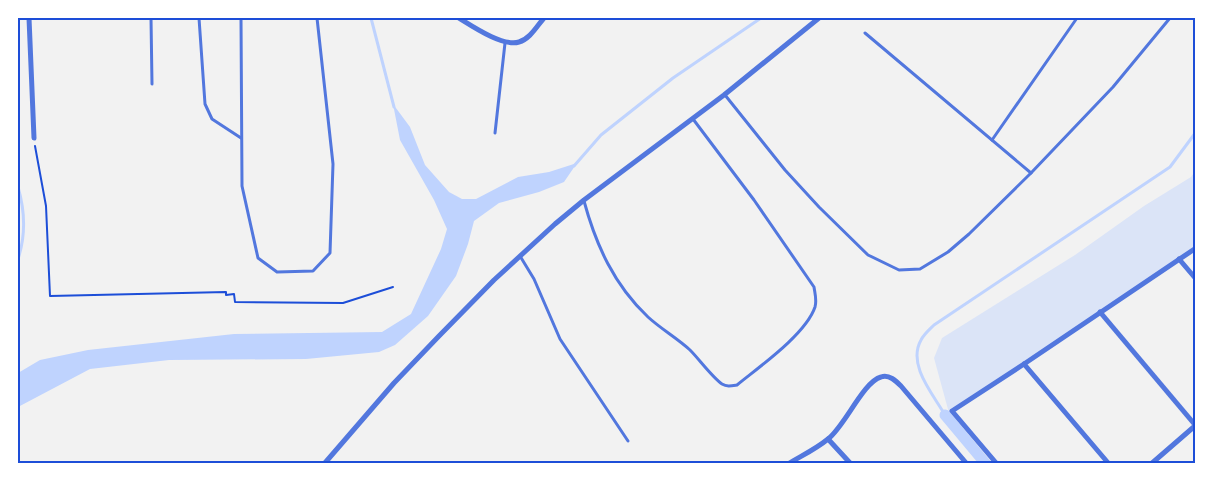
<svg xmlns="http://www.w3.org/2000/svg" width="1213" height="481" font-family="Inter,sans-serif">
  <style>
    .green { fill: #dbe4f7 }
    .water { fill: #bfd3fe }
    .lines { fill: none; stroke-linecap: round; stroke-linejoin: round }
    .stream { stroke: #bfd3fe; stroke-width: 3 }
    .canal { stroke: #bfd3fe; stroke-width: 11 }
    .path { stroke: #1d4ed8; stroke-width: 2 }
    .service { stroke: #5277de; stroke-width: 3 }
    .minor { stroke: #5277de; stroke-width: 5 }
    .neatline { fill: none; stroke: #1d4ed8; stroke-width: 2 }
  </style>
  <rect width="100%" height="100%" fill="#f2f2f2"/>
  <polygon class="green" points="1195,171 1195,248 1024,364 949,413 934,358 942,338 1075,255 1144,206 1191,177"/>
  <polygon class="water" points="393,104 410,127 425,165 449,192 462,199 476,199 518,177 549,172 577,163 564,182 539,192 499,203 474,221 468,244 456,276 428,316 395,345 379,352 306,359 169,360 90,369 18,407 18,373 40,360 88,350 234,334 382,332 411,314 441,249 447,229 434,200 400,140"/>
  <g class="lines">
    <g class="stream">
      <polyline points="371,18 394,107"/>
      <polyline points="574,166 601,135 673,78 761,18"/>
      <path d="M18,187C25,211 26,235 18,259"/>
      <path d="M945,415C933,394 907,365 921,340C924,334 930,329 934,325L1170,167L1196,132"/>
    </g>
    <polyline class="canal" points="945,415 986,464"/>
    <polyline class="path" points="35,146 46,206 50,296 226,292 226,295 234,294 235,302 343,303 393,287"/>
    <g class="service">
      <polyline points="151,18 152,84"/>
      <polyline points="199,18 205,104 212,119 241,138"/>
      <polyline points="241,18 242,186 258,258 277,272 313,271 330,253 333,164 317,18"/>
      <polyline points="865,33 1031,173"/>
      <polyline points="725,95 785,170 819,207 868,255 899,270 920,269 948,252 969,234 1031,173 1113,87 1170,18"/>
      <polyline points="495,133 505,43"/>
      <polyline points="992,140 1077,18"/>
      <path d="M584,201C596,245 614,285 648,317C661,329 677,338 690,350C699,359 712,377 722,384C727,387 731,386 737,385C759,367 806,334 815,307C817,300 815,294 814,287L754,200L693,119"/>
      <polyline points="520,256 534,279 560,339 628,441"/>
    </g>
    <g class="minor">
      <polyline points="29,18 34,138"/>
      <path d="M459,18C472,26 503,47 519,42C530,39 537,26 544,18"/>
      <polyline points="1179,259 1196,279"/>
      <polyline points="1100,312 1196,426"/>
      <polyline points="1024,364 1109,464"/>
      <polyline points="828,439 851,464"/>
      <polyline points="324,464 394,383 439,336 494,280 555,224 584,200 724,95 819,18"/>
      <path d="M788,464C801,456 816,449 828,439C845,426 863,382 881,377C889,374 896,381 901,386L967,464"/>
      <polyline points="997,464 952,411 1024,364 1196,248"/>
      <polyline points="1151,464 1196,425"/>
    </g>
  </g>
  <rect width="1213" height="481" fill="none" stroke="#ffffff" stroke-width="38"/>
  <rect x="19" y="19" width="1175" height="443" class="neatline"/>
</svg>
